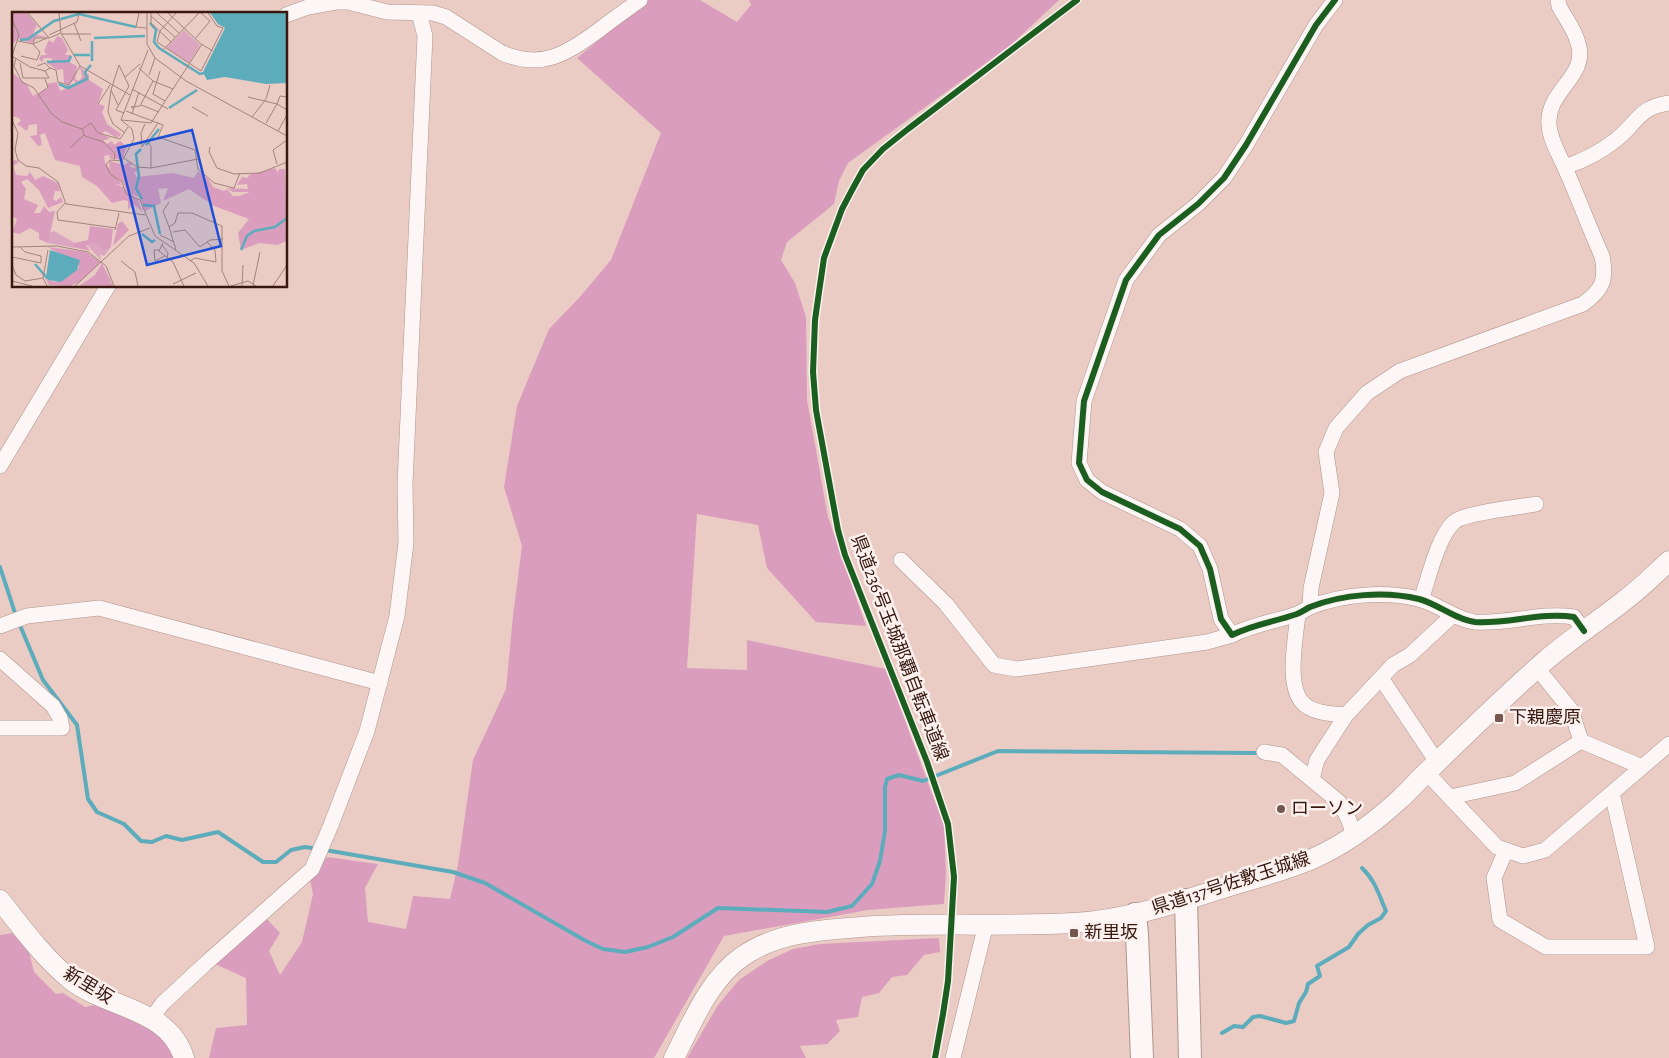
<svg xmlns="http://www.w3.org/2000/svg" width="1669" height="1058" font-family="'Alegreya Sans','Noto Sans JP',sans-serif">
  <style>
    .forest { fill: #da9dbd }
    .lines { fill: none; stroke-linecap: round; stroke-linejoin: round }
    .stream { stroke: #5dacbc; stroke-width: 4 }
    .minor-casing { stroke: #b1948c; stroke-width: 16 }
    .major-casing { stroke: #b1948c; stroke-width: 21 }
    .highway-casing { stroke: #b1948c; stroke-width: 24 }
    .minor { stroke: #fcf7f6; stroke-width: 15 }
    .major { stroke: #fcf7f6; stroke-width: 20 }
    .highway { stroke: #fcf7f6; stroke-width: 22 }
    .cycleway-casing { stroke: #faf1ee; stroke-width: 9 }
    .cycleway { stroke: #1b5e20; stroke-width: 6 }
    .poi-dot { fill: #76574e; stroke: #faf1ee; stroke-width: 2 }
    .labels { text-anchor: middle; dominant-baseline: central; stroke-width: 5; stroke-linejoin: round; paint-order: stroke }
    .street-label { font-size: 18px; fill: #38180f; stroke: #faf1ee }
    .poi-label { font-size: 18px; fill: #38180f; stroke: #faf1ee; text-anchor: start }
    .inset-river { fill: none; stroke: #5dacbc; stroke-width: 2.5 }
    .inset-road { fill: none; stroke: #a3847c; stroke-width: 1 }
    .view { fill: #1d4ed8; fill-opacity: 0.15; stroke: #1d4ed8; stroke-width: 2.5 }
    .inset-edge { fill: none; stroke: #38180f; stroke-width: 2.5 }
  </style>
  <rect width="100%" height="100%" fill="#eaccc4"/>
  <g class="forest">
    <polygon points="647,0 700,0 737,22 751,5 749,0 1059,0 1011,45 848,163 839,181 834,204 787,242 781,260 795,283 806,317 807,400 828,517 866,626 816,622 767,568 758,525 697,514 687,668 747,670 747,640 886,669 944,826 946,873 944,904 868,910 724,936 654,1058 209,1058 216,1028 247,1025 246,978 215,964 266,918 280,933 269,951 280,975 302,942 313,894 310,880 327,857 378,864 365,888 368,922 406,929 413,896 450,899 458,865 473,760 506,689 513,616 522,546 504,487 517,406 549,329 579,298 611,260 661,133 577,58"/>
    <polygon points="12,933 29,952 34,972 56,994 63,993 85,1007 100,1004 152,1028 166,1039 176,1058 0,1058 0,935"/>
    <polygon points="939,938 940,952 924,955 907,975 892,977 879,993 862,997 858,1017 836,1020 840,1031 827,1044 800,1046 806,1058 687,1058 718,1005 739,980 767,961 793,949 820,944"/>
  </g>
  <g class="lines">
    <g class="stream">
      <polyline points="0,567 16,616"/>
      <polyline points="19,623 43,680 77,725 88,799 97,812 124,824 141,841 152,842 166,836 182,840 218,832 263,862 276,862 291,850 305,847 318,849"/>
      <polyline points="325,850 453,872 485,883 586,941 603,949 625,952 648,947 673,937 718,908 827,912 852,906 872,884 880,861 885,831 885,787 887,779 899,775 923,781 998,751 1257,753 1261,754"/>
      <path d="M1222,1033L1234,1026L1243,1027L1253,1017L1260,1016L1286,1023L1294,1021L1299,1003L1306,992L1308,984L1320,976L1317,966L1349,947L1358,934L1368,925L1381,918L1386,911C1379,895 1375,880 1362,868"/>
    </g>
    <g class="minor-casing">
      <g id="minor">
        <path d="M1335,0L1316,25L1246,145L1224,178L1198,204L1159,235L1126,280L1084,401L1079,463L1087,480L1102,492L1180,529L1200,546L1210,569L1221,619L1232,635C1254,624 1274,622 1297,614C1302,612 1306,609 1310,607C1343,594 1385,591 1419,599C1438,604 1456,620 1475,622C1509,624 1541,612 1574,617L1584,631"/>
        <path d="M286,15L308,7L336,2H348L387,12L433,13L446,17L502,53C541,70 567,54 599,30C612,20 626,10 640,0"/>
        <path d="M1565,167C1582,161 1599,153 1613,142C1637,125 1636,108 1669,103"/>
        <polyline points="0,466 108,286"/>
        <polyline points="901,560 946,604 994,665 1016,669 1039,666 1207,642 1232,635"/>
        <path d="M1421,600C1429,578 1437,538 1454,522C1463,513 1521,507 1536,504"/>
        <path d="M1310,607L1311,588L1332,493L1326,452L1336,428L1367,393L1400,371L1583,304C1602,290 1607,281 1602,256C1589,227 1578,197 1565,168C1559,154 1550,140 1549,125C1546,90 1589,77 1578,43C1575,30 1565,18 1559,6L1558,0"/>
        <path d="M1298,614C1296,636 1286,684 1302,702C1311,713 1332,714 1346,715"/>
        <polyline points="0,626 27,616 99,608 380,683"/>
        <polyline points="0,659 53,706 60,718 62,728 0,728"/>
        <polyline points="1537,668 1571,710 1581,741"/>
        <polyline points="1381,678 1437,762"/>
        <polyline points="1264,752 1282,755 1339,802 1348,818 1354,834"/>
        <polyline points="1426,772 1497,847 1523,856 1545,850 1669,744"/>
        <polyline points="1312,779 1317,760 1346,715 1393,665 1410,655 1453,615"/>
        <polyline points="1450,797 1515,783 1581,741 1642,767"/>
        <polyline points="1506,850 1494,878 1500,920 1546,947 1647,947 1612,793"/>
        <polyline points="152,1018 162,1004 205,964 312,869 331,825 367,731 397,616 406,543 405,484 425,36 419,13"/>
        <polyline points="953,1058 986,924"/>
      </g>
    </g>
    <g class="major-casing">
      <g id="major">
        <path d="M0,900C22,928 43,957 71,980C109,1009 169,1008 184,1058"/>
        <path d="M674,1058C692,1023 709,979 743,956C778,932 821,930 861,927C932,922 1003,927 1074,923C1125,920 1174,904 1223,888C1252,879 1284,871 1312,859C1344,845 1375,822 1400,799C1410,790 1419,779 1429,770C1467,733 1505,696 1545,661C1570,639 1599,621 1625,600C1641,588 1655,574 1669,561"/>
      </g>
    </g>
    <g class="highway-casing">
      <g id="highway">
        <polyline points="1186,900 1190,1058"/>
        <polyline points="1135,914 1137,934 1142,1058"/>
      </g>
    </g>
    <use href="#minor" class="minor"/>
    <use href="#major" class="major"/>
    <use href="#highway" class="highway"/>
    <g class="cycleway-casing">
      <g id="cycleway">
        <path d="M1335,0L1316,25L1246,145L1224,178L1198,204L1159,235L1126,280L1084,401L1079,463L1087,480L1102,492L1180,529L1200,546L1210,569L1221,619L1232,635C1254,624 1274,622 1297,614C1302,612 1306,609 1310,607C1343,594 1385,591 1419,599C1438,604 1456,620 1475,622C1509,624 1541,612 1574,617L1584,631"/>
        <polyline points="935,1058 943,1014 948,981 954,877 948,824 927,762 845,555 838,530 816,410 813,372 815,320 819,292 824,258 842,209 852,190 863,170 883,149 908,129 1077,0"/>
      </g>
    </g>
    <use href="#cycleway" class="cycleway"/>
  </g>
  <g class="poi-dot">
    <rect x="1494" y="713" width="10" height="10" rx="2.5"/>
    <circle cx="1281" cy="809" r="5"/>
    <rect x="1069" y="928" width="10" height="10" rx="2.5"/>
  </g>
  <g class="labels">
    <g class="street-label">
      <text transform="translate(899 648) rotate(69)">県道236号玉城那覇自転車道線</text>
      <text transform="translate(1231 884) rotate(-18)">県道137号佐敷玉城線</text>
      <text transform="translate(88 986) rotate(31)">新里坂</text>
    </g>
    <g class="poi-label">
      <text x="1509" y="718">下親慶原</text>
      <text x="1291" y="809">ローソン</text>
      <text x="1084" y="933">新里坂</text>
    </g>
  </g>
  <g transform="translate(12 12)">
    <rect width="275" height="275" fill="#eaccc4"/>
    <path d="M172,18L188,33L177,51L154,36ZM42,219L63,231L64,236L36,231L37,221ZM83,230L87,235H99L92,244L88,242L89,248L74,232Z" fill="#daa6c0"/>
    <path d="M0,1H15L27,16L24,14L21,22L35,25H25L20,31L6,27L0,32ZM45,24L50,26L56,38L53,43H59L57,50L65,54L63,67L67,69L70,65L68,55L77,63V68L91,77L86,92L93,94L90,100L95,112L109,122L106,126V123L105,126L93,119L90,122L98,126L91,129L95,132L100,129L102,133L108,129L115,135L110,148L97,146L98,143L92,144L93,151L110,173L103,172L111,175L126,188L131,200L121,192L116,198V189L112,188L100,191L85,174L70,165L68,154L43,148L33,121L28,123L30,133L26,134L18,124L25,123V112L17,113L15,119L5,112L9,109L7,106L0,104V60L15,73L21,84L36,76L34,72L45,70L48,79L53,77L52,74L64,72L62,68L56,73L52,71L51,57L45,58L35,51L41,50L39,46H32L30,50L27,47L29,43H35L32,39L37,28L41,31ZM4,148L7,150L1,154L4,163L15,164L18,160L23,168L31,164L46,171L48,179H43L41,187L44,189L49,185L51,190L36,196L27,178L15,167L9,170L14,177L12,187L26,193L22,201H28L32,194L37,200L43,199L36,231L27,227V221L18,216L7,222L0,220L5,207L0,204V149ZM97,149L113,153L116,150L121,152L117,155L126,156V159L122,160L125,165L161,161L182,166L186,159L193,164L191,170L195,165L201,175L212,179L215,177L221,184H227L238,180H221L215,176L236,177L235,172L225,173L230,165L236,166L237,163L263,156L266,161L267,157H273L275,229L265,233L247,231L229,238L226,221L237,207L202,194L177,177L151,189L156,176L146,177L149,191L133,199L127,185L116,181L111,171L98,161ZM110,209L117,218L101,234L106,212ZM78,214L101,217L99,235L91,238L83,231L74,233L78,239L61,235L63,231L76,228ZM36,235L74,240L89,250L68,270L58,274L37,273L33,265L42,270L51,268L67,255L66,247L54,246ZM90,251L101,274H67L83,263Z" fill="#da9dbd"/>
    <path d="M198,1H275V71L254,72L213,65L195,68L191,60L213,16L206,12ZM38,238L68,248L65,258L49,270L36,268L34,265Z" fill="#5dacbc"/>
    <path class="inset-river" d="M138,11L144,18L142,30L147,36L188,62L192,61M82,26L133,24M8,28L16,27L42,9L67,2L124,15M80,29V49M62,43H78M35,50L57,49L59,44M47,72L56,76L75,67L73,60L79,53M157,96L185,78M134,133L147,117M129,137L124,142L127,165L124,176L130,187M131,193L142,194L148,222M130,222L140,230L143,228M229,238L235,224L242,219L263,215L275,206M23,252L35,266"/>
    <path class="inset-road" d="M16,1L37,26M47,1L49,21L68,54L118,83M127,1L124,15L134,16M135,1V32L143,46L174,69L275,124M139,1V11L159,30M145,1L167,21M156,1L189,32L201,39M164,1L148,19L145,30L189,59L211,16L205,14L196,1M139,4L163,25M0,7L7,23L0,44M62,11L69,29M50,22H79M37,23L65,10L67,2M183,27L198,9L189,1M6,29L21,32L35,26M21,32L23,26H37L49,21M152,37L187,1M136,38L109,108L120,117L122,127L110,149L98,148L94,153L98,162L110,170L114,182L128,188L143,224L182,251L196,274M0,44L18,55L33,59L37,66H11L8,51M9,44L25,48L28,40L21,32M4,46L2,54L10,70L22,76L39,101L50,110L70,117M107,53L117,74L104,98L112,101M25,54L33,51L38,56M127,56L141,69L161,77M33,59L38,56L44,58L46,70L57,73L68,54M148,59L141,82L153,89M137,63L143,46M113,65L128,52M120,77L156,97M99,78L96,100L101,112L113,121M27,82L36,75L33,67M236,85L265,92L254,111M275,85L268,84L265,92L275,98M86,92L98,73M106,93L99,78L107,53M129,93L147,100M180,95L196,104M122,97L119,95L128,94L141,69M114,99L151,113L146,125L183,138L186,157L202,171L222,176L228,161M120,102L127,80M240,105L254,87L258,73M0,108L6,121L3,138L6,148L14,154L27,156L46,170L54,192L133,203M110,108L139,111L190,32M133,112L129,121L130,135L146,111M266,119L275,103M135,127L139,135V156M198,135L197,140L205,156L222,162L248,161L275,150M58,136L72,123M112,146L125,155L139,156L186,147M102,148L103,142L92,130L73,124L70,117L79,111L86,121L108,127L116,115M265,152L261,138L275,128M157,190L151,199L157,215M53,191L45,200L46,208L104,216M103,218L107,201M161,220L173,218L188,235L198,228L211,227M148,223L162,230M151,231L147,239L161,250L172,274M150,233L156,241L155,246M0,235L45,234L76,240L94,254L102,274M147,238H142L143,249L153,244M164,238L157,215L163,211L166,201H180L210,214V259L217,274M0,245L29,251V244L13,240L8,235M109,249L123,260L126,274M178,249L183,246L204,250L203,238L195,230M0,253L4,263L13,269L31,266M0,269L20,274M161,272L184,261M35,274L31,266L36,238M63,274L117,224L138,216M219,274L236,269L244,274M230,274L231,253M241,274L248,240M261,274L275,253"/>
    <path class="view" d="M180,118L209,234L135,253L106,136Z"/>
    <rect width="275" height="275" class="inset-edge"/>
  </g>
</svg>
